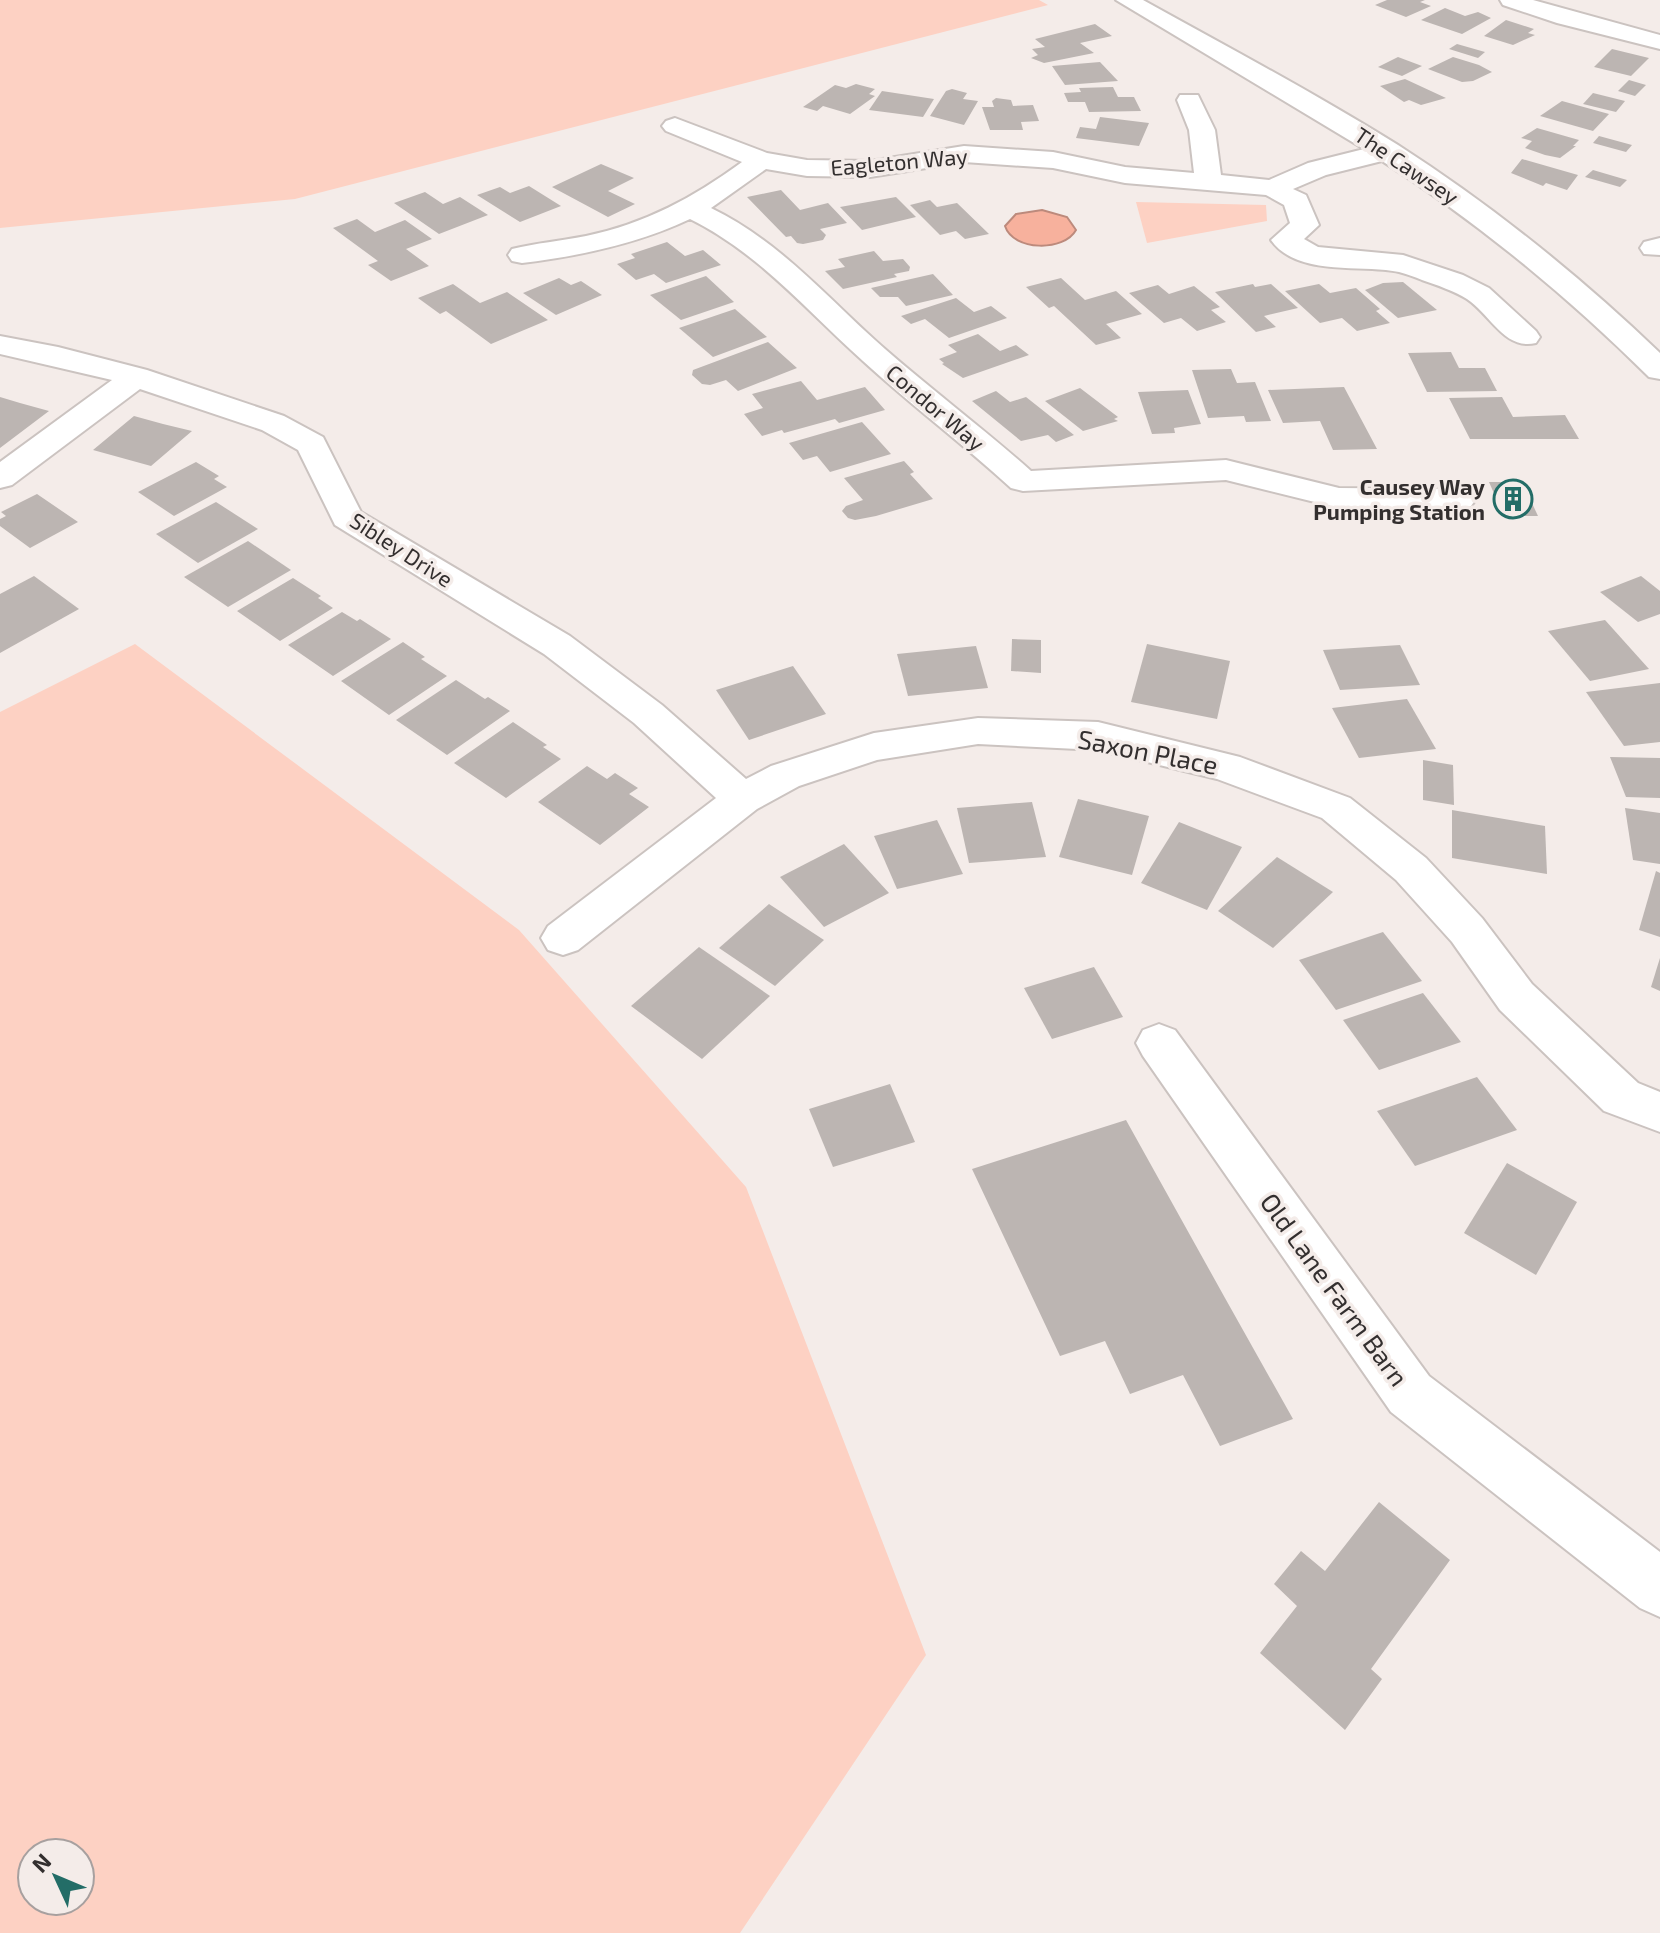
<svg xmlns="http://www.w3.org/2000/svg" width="1660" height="1933" font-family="'Exo 2',sans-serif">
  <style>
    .green { fill: #fdd1c3; fill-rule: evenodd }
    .water { fill: #f7b19d; stroke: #bc8a7c; stroke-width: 2 }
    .building { fill: #bcb5b2 }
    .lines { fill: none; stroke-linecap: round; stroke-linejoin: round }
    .minor-casing { stroke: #cbc3c0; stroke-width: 4 }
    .minor { fill: #fff; fill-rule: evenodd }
    .labels { text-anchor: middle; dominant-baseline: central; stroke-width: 7; stroke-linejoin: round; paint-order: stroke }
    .far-street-label { font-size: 22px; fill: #332f2f; stroke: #f4ece9 }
    .far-poi-label { font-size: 22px; font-weight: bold; fill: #332f2f; stroke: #f4ece9; text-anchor: end }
    .street-label { font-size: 26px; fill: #332f2f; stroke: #f4ece9 }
  </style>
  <rect width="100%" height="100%" fill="#f4ece9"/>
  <g class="green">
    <polygon points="0,0 1039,0 1048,5 295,199 0,228"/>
    <polygon points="1136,202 1266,205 1267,221 1147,243"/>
    <path d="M135,644L519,930L746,1187L926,1655L740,1933H0V712ZM32,1853H80V1901H32Z"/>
  </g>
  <path class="water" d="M1042,210L1067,217L1076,230C1064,252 1013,251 1005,226L1016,214Z"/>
  <g class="building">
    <polygon points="1387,0 1425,0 1420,2 1431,6 1406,17 1375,5"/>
    <polygon points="1445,8 1465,16 1478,12 1491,18 1462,34 1421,20"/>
    <polygon points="1506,20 1534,29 1528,33 1535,35 1513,45 1484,36"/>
    <polygon points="1095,24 1112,36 1080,43 1094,53 1044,63 1031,58 1038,55 1032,49 1045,47 1035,39"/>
    <polygon points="1457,44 1485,52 1478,58 1449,49"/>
    <polygon points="1612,49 1649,58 1631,76 1594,67"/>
    <polygon points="1398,57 1422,66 1402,76 1378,67"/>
    <polygon points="1453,57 1479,65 1492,72 1473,81 1462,82 1428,69"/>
    <polygon points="1100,62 1118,81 1065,85 1052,66"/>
    <polygon points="1405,79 1446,98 1421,105 1409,100 1404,102 1380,86"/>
    <polygon points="1629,80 1646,85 1635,96 1618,91"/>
    <polygon points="856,84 875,89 869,94 875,96 850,114 823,106 817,111 803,107 835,85 846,88"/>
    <polygon points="1113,87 1118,97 1134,97 1141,111 1089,112 1085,102 1068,102 1064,93 1081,92 1079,88"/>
    <polygon points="952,89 967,93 963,99 978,101 964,125 930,116 946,91"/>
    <polygon points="882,91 934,99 923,117 869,110"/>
    <polygon points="1593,93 1625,101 1616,112 1583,104"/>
    <polygon points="996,98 1011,100 1013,106 1033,105 1039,121 1021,122 1023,130 990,130 982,107 994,107 992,101"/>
    <polygon points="1562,101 1609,114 1593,131 1540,116"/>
    <polygon points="1100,117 1149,123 1139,146 1076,138 1080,127 1096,129"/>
    <polygon points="1537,128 1579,140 1573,146 1576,146 1560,158 1545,155 1525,148 1532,141 1521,138"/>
    <polygon points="1599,136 1632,145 1626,152 1593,143"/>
    <polygon points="1522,159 1578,175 1567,190 1546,183 1543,186 1511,173"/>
    <polygon points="601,164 634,178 608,191 635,204 608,217 552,187"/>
    <polygon points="1593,170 1627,180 1620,187 1585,177"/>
    <polygon points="529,186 561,206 520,222 477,195 500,187 510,193"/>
    <polygon points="781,190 800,210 828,203 847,223 820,229 826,235 823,240 803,244 797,243 791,236 786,237 747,197"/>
    <polygon points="425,192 443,204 460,197 488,215 439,234 394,203"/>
    <polygon points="896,197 916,217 862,230 840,207"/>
    <polygon points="930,200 937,207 957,203 989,234 965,239 956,231 940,235 910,205"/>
    <polygon points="357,219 375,232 405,220 432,239 406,249 429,266 391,281 368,265 378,261 333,228"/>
    <polygon points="667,242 685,256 703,250 721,265 666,283 654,274 636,280 617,264 635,258 631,254"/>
    <polygon points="874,251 883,261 903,259 910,267 909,271 894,274 897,277 843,289 825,271 845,267 838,259"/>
    <polygon points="933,274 953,295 906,306 898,297 880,297 871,288"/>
    <polygon points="706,276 734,302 681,320 650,295"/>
    <polygon points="559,278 571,285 581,281 602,295 556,315 523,293"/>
    <polygon points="1061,278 1085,300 1116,291 1142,314 1106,324 1121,338 1096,345 1054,306 1049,308 1026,287"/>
    <polygon points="1403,282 1437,310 1398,318 1365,290 1383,283"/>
    <polygon points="453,284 480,303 507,292 548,320 491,344 446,311 440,314 418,298"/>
    <polygon points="1253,284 1255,287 1271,284 1298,308 1264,316 1276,327 1256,332 1215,292"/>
    <polygon points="1319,284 1330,293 1356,288 1380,309 1376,311 1390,323 1357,331 1342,318 1320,323 1285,291"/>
    <polygon points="1158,285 1169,294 1194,286 1220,307 1211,310 1226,322 1197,331 1181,318 1164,323 1129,293"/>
    <polygon points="956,298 974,312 991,306 1007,318 949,338 925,319 911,324 901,316"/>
    <polygon points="735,309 767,337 713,357 679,328"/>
    <polygon points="978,334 1000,351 1016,345 1029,355 963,378 942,364 944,363 939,359 957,352 948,345"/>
    <polygon points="768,342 797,368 738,391 726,380 710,385 702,384 692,375 693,370"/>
    <polygon points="1451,352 1459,368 1485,368 1497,391 1427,392 1408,353"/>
    <polygon points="1231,369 1237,383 1255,382 1271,421 1246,422 1244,416 1208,418 1192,370"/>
    <polygon points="801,381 817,400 865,387 885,410 839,423 835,419 784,433 782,430 762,436 744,414 763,408 752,394"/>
    <polygon points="1344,387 1377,449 1333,450 1320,421 1283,423 1268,390"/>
    <polygon points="1080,388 1118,417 1114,419 1118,421 1083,431 1045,401"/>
    <polygon points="1188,390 1201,424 1174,428 1175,433 1152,434 1138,392"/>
    <polygon points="996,391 1010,402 1026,397 1074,435 1056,442 1048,435 1021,441 972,401"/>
    <polygon points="0,397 20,403 49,411 0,448"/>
    <polygon points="1502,397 1513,417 1565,415 1579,439 1470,439 1449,398"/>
    <polygon points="134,416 163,424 192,431 151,466 93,450"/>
    <polygon points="862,422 891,454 830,472 817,456 803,460 789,443"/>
    <polygon points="904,461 914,472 910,474 933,499 876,516 855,520 848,518 842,511 846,506 863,500 844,478"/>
    <polygon points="196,462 219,476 214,479 227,487 174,516 138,492"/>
    <polygon points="1489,482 1522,482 1538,516 1504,516"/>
    <polygon points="37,494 78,522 30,548 0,526 0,519 6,516 1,512"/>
    <polygon points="216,502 258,529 198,563 156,534"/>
    <polygon points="248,541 291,570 228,607 184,577"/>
    <polygon points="34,576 79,609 0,653 0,594"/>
    <polygon points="1641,576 1660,591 1660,614 1638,622 1600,592"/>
    <polygon points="293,578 321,596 318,598 333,608 280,641 237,611"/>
    <polygon points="342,612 357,621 360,619 391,639 333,676 288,645"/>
    <polygon points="1605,620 1649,669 1590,681 1548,631"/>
    <polygon points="1012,639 1041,640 1041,673 1011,671"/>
    <polygon points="403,642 425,657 421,659 447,676 389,715 341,681"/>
    <polygon points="1147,644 1230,661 1217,719 1131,702"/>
    <polygon points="1400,645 1420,685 1340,690 1323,650"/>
    <polygon points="976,646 988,688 908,696 897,654"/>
    <polygon points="793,666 826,714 749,740 716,690"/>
    <polygon points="456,680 485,699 488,697 510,711 447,755 396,720"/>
    <polygon points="1660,683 1660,742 1624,746 1586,692"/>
    <polygon points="1407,699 1436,749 1359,758 1332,708"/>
    <polygon points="513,722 547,745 543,747 561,759 506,798 454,763"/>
    <polygon points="1610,757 1660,758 1660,798 1626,797"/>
    <polygon points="1423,760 1453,765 1454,805 1423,800"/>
    <polygon points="587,766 607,779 615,773 638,788 629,794 649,807 600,845 538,802"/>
    <polygon points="1078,799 1149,816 1132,875 1059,857"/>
    <polygon points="1032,802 1046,857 969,863 957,808"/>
    <polygon points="1625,808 1660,813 1660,864 1633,860"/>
    <polygon points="1452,810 1545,826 1547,874 1452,858"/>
    <polygon points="937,820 963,874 897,889 874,836"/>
    <polygon points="1179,822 1242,847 1207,910 1141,883"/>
    <polygon points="844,844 889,893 824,927 780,877"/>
    <polygon points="1277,857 1333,892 1273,948 1218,911"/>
    <polygon points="1656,871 1660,873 1660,937 1639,930"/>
    <polygon points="769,904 824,940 775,986 719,948"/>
    <polygon points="1383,932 1422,981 1336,1010 1299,960"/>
    <polygon points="699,947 770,996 702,1059 631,1006"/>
    <polygon points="1660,958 1660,991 1651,987"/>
    <polygon points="1094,967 1123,1017 1052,1039 1024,988"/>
    <polygon points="1423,993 1461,1042 1379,1070 1343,1020"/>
    <polygon points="1477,1077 1517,1130 1415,1166 1377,1111"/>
    <polygon points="890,1084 915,1142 833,1167 809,1109"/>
    <polygon points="1126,1120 1225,1298 1293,1419 1220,1446 1183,1375 1130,1394 1105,1341 1060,1356 972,1169"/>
    <polygon points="1507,1163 1577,1202 1536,1275 1464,1233"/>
    <polygon points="1379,1502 1450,1560 1371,1669 1382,1679 1345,1730 1260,1653 1297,1606 1274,1584 1301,1551 1325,1571"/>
  </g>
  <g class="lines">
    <g class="minor-casing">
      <g id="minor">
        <path d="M1116,0H1143C1228,47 1316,94 1398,145C1491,205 1580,276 1660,353V379L1649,377C1567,296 1479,223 1382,161L1326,175L1293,189L1306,195L1319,225L1304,239L1318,247L1403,255L1463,275L1489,288L1536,331L1540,337L1536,343C1505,351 1490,314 1467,299C1454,291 1437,285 1422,280C1415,277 1407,274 1399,272C1360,264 1297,277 1271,240L1290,223L1284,205L1266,195L1125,183L1053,168L964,162L870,177L807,176L766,169L711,208C780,241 829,300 885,349C933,391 984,429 1031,471L1226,460L1339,488L1459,489L1471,492L1476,499L1471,506L1459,509L1339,508L1226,480L1023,491L1011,488C963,444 911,405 863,361C807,311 759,253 690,219C637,244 580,256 522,263L512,261L508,255L512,249C536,243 561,241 586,236C645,224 694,197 742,162L666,131L662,126L666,121L675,118L767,153L807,160L870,161L964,146L1053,152L1125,167L1194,173L1189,130L1177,100L1180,95H1198L1215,130L1221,175L1269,180L1308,163L1364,149Z"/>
        <polygon points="1500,0 1533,0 1660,35 1660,49 1557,23 1503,5"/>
        <polygon points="1660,238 1660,255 1644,254 1640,248 1644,242"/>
        <polygon points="0,336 58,347 147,370 284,416 323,437 361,512 570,636 662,705 746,779 771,766 874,733 978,718 1098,722 1240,757 1350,798 1426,858 1482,918 1532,984 1638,1083 1660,1092 1660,1132 1604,1111 1500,1010 1452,942 1396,880 1322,818 1217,779 1098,750 978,744 877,760 799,786 757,809 578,950 563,955 548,950 541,938 548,926 716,798 634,723 544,654 335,525 298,450 262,430 140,389 12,485 0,488 0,462 112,380 0,354"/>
        <polygon points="1159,1024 1175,1030 1429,1376 1660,1552 1660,1617 1640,1608 1391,1412 1143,1056 1136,1043 1143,1030"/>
      </g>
    </g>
    <use href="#minor" class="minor"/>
  </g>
  <defs>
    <g id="building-ring" transform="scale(2)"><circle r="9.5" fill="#f4ece9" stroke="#236d67" stroke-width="1.5"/><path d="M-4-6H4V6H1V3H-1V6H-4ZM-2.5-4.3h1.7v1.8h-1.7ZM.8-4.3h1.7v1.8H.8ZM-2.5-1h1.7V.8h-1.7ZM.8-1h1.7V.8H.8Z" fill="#236d67"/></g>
  </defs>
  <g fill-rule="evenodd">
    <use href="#building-ring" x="1513" y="499"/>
  </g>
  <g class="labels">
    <g class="far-street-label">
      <text transform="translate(899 161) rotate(-5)">Eagleton Way</text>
      <text transform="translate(1407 165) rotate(34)">The Cawsey</text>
      <text transform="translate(936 407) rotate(40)">Condor Way</text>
      <text transform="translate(402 549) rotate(33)">Sibley Drive</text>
    </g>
    <g class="far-poi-label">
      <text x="1485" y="486">Causey Way<tspan x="1485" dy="25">Pumping Station</tspan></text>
    </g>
    <g class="street-label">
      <text transform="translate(1148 751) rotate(11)">Saxon Place</text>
      <text transform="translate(1335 1289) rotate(54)">Old Lane Farm Barn</text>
    </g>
  </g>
  <g transform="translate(56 1877) rotate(314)"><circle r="38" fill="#f4ece9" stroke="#a7a09f" stroke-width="2"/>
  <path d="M0-6L14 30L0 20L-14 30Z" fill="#236d67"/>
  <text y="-12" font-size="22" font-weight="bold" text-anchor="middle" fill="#332f2f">N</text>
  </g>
</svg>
